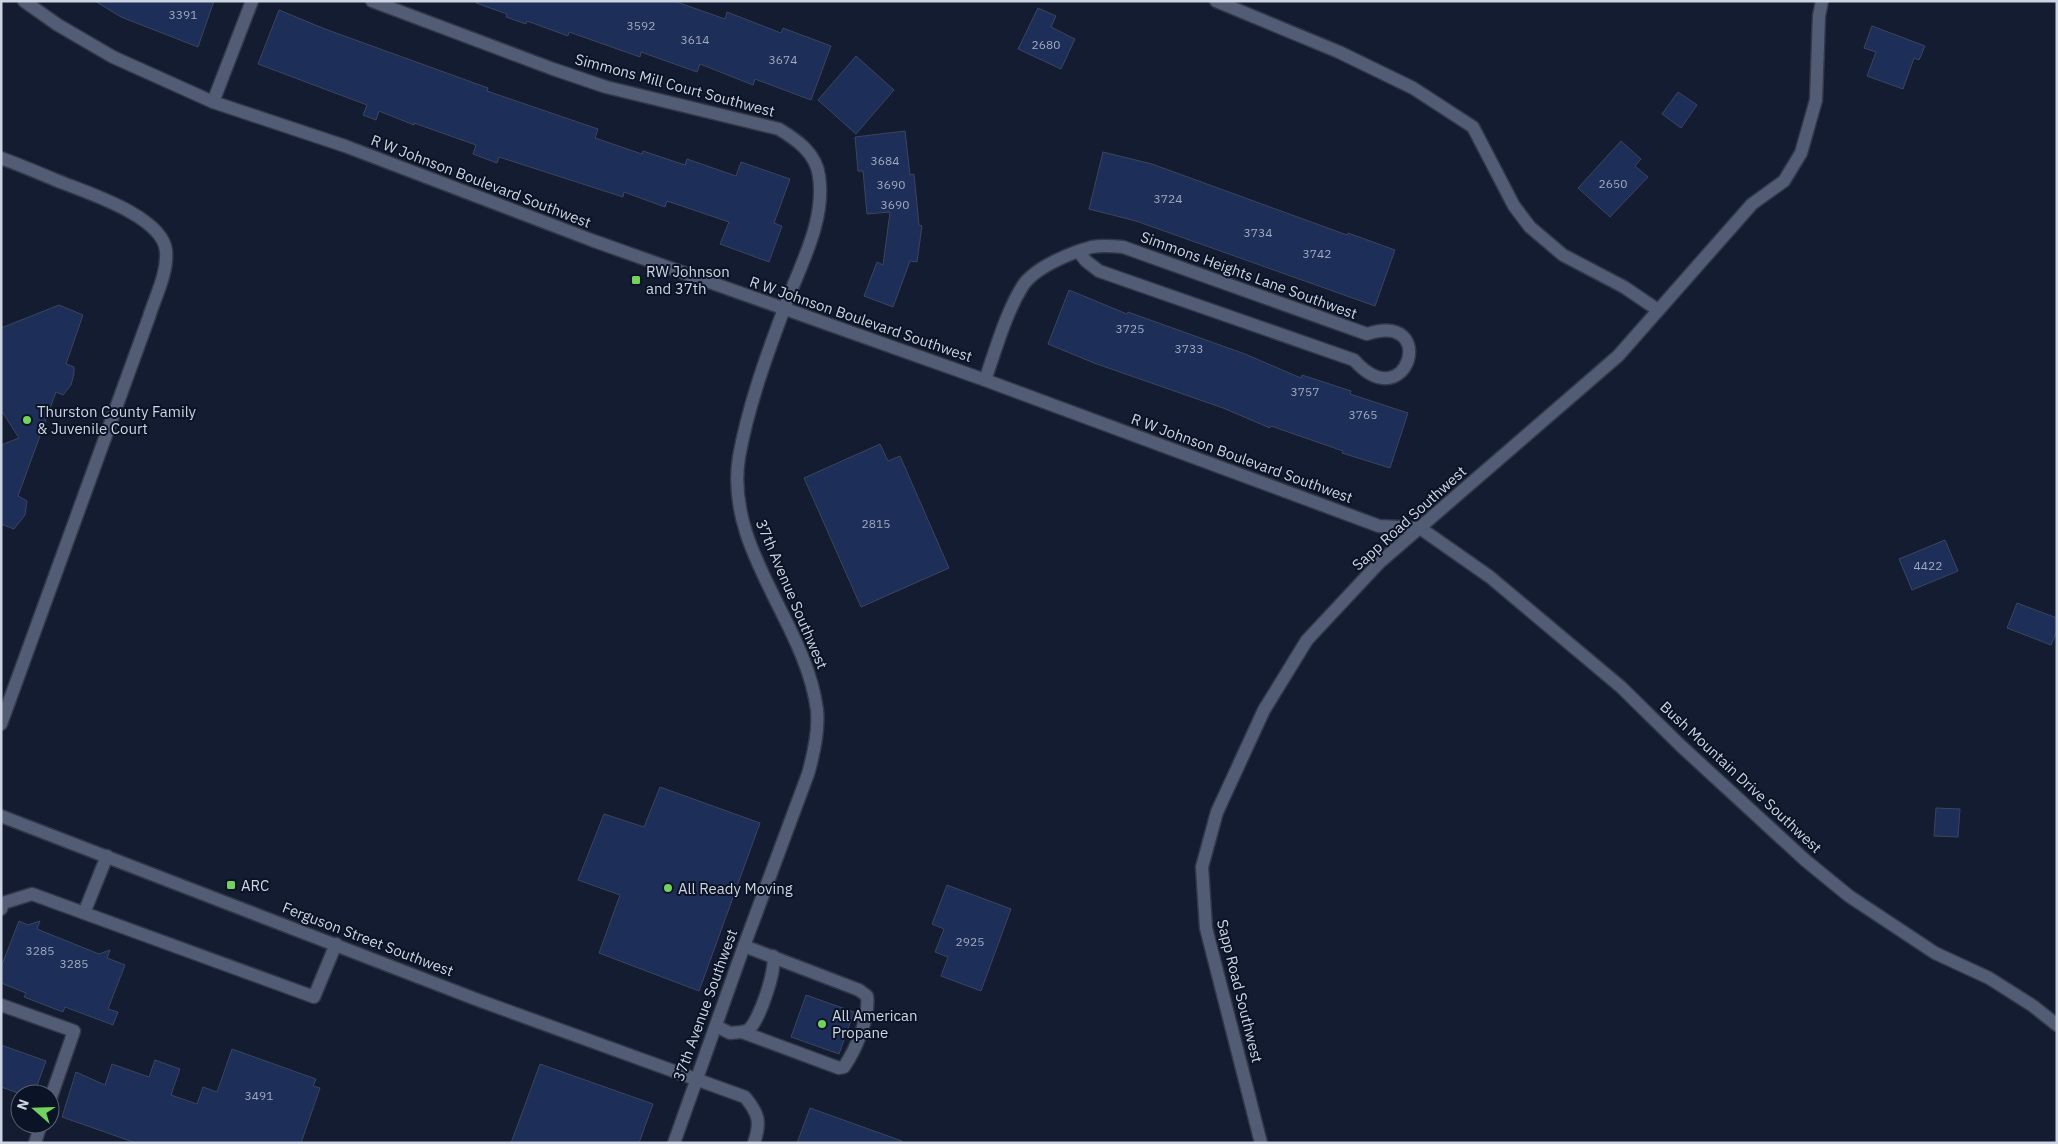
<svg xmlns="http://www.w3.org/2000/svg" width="2058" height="1144" font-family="'IBM Plex Sans',sans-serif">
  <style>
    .building { fill: #1d2e59; stroke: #3b455c }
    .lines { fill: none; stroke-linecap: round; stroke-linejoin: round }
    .minor-casing { stroke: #333748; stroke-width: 15 }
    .minor { stroke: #525d75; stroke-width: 12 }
    .poi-dot { fill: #72d25d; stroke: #0b1326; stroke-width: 2 }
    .labels { text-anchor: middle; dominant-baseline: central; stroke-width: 4; stroke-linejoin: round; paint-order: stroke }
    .number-label { font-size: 12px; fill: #a1aac0 }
    .street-label { font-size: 15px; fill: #cdd4e2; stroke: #0b1326 }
    .poi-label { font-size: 15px; fill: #cdd4e2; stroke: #0b1326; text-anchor: start }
  </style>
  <rect width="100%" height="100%" fill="#131c30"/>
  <g class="building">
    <polygon points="95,1 214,1 198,47 121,17"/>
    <polygon points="477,1 674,1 725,19 727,12 781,33 783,28 831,46 811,100 755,79 753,85 700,64 697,72 641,52 640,57 569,32 568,36 527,21 526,24 506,17 507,14 476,3"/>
    <polygon points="1038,8 1056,16 1051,27 1075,39 1061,69 1018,49"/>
    <polygon points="279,10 325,29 488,88 487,91 598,129 595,138 642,154 643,151 685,165 687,159 736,176 741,162 790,179 774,223 782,226 769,262 720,244 729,222 667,201 665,207 624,192 623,197 499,157 497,163 473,154 476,145 414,123 414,125 379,111 376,120 363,115 367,105 258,64"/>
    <polygon points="1872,26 1925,46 1919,60 1914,58 1903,89 1867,76 1876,52 1864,48"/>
    <polygon points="856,56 894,90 856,134 818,100"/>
    <polygon points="1678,92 1697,105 1681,128 1662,114"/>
    <polygon points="905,131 910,175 914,174 919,225 922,226 917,262 910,261 893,307 864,296 877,262 883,265 890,212 867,214 863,171 858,171 855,137"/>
    <polygon points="1621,141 1641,159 1635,166 1648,177 1610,217 1578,188"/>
    <polygon points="1103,152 1152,164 1347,235 1348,233 1395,250 1375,306 1136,221 1089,209"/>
    <polygon points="1069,290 1127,314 1128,312 1245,354 1301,378 1302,375 1351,391 1350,394 1408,413 1390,468 1342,453 1343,451 1271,426 1270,428 1223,408 1094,363 1048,344"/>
    <polygon points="59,305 83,315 66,364 74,367 74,374 71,385 63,395 56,392 18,496 27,501 25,515 14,529 1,524 1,445 19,438 1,410 1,328"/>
    <polygon points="880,444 888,461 900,456 949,568 861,607 804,478"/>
    <polygon points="1945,540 1958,571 1912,590 1899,559"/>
    <polygon points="2017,603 2057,618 2057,631 2051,645 2007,628"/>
    <polygon points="660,787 760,823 699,991 599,953 620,895 578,880 604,814 644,827"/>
    <polygon points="1936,808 1960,809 1958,837 1934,836"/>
    <polygon points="947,885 1011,909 981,991 941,976 948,957 935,952 944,929 932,924"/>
    <polygon points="19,921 28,925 40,921 37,929 99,954 110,950 107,958 125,965 108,1009 118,1012 113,1025 65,1007 63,1012 24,997 26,993 1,983 1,967"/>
    <polygon points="806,995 854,1012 839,1054 791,1037"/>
    <polygon points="1,1045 46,1061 34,1094 21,1094 1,1087"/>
    <polygon points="232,1049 316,1079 313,1086 320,1088 301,1143 136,1143 62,1117 76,1072 105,1085 112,1064 149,1077 155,1060 180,1069 171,1095 197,1104 203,1087 217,1092"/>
    <polygon points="540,1064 653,1104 639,1143 511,1143"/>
    <polygon points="810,1108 902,1141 902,1143 797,1143"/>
  </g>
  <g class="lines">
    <g class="minor-casing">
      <g id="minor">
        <polyline points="24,1 58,25 113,57 213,102 345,146 594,241 985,380 1379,526 1420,528 1490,577 1621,687 1681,746 1805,860 1849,896 1935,953 1989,978 2033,1006 2057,1025"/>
        <path d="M372,1L553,69L606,87L779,129C797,140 816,153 819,176C826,222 799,267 784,309C766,357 748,407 739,457C724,549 806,623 817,710C819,731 814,753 808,774L744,946L674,1143"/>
        <polyline points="1216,1 1339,52 1413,88 1473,127 1514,206 1530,227 1563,255 1624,287 1658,310"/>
        <polyline points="213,102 252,1"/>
        <path d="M1,158C20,165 39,173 58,181C85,192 163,216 166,251C168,273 155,297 149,317L1,724"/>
        <path d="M985,380C996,349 1005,315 1022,287C1033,268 1072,252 1092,247C1102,245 1113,246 1123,247L1367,334C1439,310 1408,420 1354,360L1099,271L1086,261L1079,252"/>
        <path d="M1,816L478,1000L745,1097C759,1114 761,1122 754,1143"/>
        <polyline points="1,909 3,903 32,894 314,997 336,944"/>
        <polyline points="84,913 107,856"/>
        <polyline points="1,1005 74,1031 50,1100"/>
        <path d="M716,1026L730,1033L742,1032L839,1068L844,1067C856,1049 870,1017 867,996L859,990L744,946"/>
        <path d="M742,1032C744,1031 747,1031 749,1029C759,1021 777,969 773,956"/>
        <polyline points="35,1143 41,1124"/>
        <polyline points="1261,1143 1206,928 1202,867 1217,812 1264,710 1307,640 1380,562 1618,356 1752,204 1784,181 1801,153 1816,100 1819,16 1822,1"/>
      </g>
    </g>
    <use href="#minor" class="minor"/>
  </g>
  <g class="poi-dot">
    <rect x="631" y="275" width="10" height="10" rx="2.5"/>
    <circle cx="27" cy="420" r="5"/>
    <rect x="226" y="880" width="10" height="10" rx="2.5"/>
    <circle cx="668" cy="888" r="5"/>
    <circle cx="822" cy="1024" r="5"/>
  </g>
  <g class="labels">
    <g class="number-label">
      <text x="183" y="14">3391</text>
      <text x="641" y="25">3592</text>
      <text x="695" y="39">3614</text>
      <text x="1046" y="44">2680</text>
      <text x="783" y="59">3674</text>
      <text x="885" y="160">3684</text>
      <text x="1613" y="183">2650</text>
      <text x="891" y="184">3690</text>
      <text x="1168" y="198">3724</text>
      <text x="895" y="204">3690</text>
      <text x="1258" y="232">3734</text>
      <text x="1317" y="253">3742</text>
      <text x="1130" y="328">3725</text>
      <text x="1189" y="348">3733</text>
      <text x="1305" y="391">3757</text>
      <text x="1363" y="414">3765</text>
      <text x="876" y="523">2815</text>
      <text x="1928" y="565">4422</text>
      <text x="970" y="941">2925</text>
      <text x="40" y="950">3285</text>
      <text x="74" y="963">3285</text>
      <text x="259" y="1095">3491</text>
    </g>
    <g class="street-label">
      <text transform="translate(675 85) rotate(15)">Simmons Mill Court Southwest</text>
      <text transform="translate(481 181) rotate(21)">R W Johnson Boulevard Southwest</text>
      <text transform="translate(1249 275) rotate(20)">Simmons Heights Lane Southwest</text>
      <text transform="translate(861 319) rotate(19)">R W Johnson Boulevard Southwest</text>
      <text transform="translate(1242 458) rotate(20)">R W Johnson Boulevard Southwest</text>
      <text transform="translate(1409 518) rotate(-42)">Sapp Road Southwest</text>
      <text transform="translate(792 594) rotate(67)">37th Avenue Southwest</text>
      <text transform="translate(1741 777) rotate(43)">Bush Mountain Drive Southwest</text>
      <text transform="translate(368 939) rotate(21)">Ferguson Street Southwest</text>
      <text transform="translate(1240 991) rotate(76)">Sapp Road Southwest</text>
      <text transform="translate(705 1005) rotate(-70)">37th Avenue Southwest</text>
    </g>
    <g class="poi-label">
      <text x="646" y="271">RW Johnson<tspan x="646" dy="17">and 37th</tspan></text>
      <text x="37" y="411">Thurston County Family<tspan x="37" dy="17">&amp; Juvenile Court</tspan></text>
      <text x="241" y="885">ARC</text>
      <text x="678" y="888">All Ready Moving</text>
      <text x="832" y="1015">All American<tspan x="832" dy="17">Propane</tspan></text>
    </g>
  </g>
  <rect width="2058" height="1144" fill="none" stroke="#cdd4e2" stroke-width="5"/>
  <g transform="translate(35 1109) rotate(290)"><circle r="24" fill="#0b1326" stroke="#596071"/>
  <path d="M0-4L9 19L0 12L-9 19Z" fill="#72d25d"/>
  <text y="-8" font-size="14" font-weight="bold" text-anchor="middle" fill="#cdd4e2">N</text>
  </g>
</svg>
